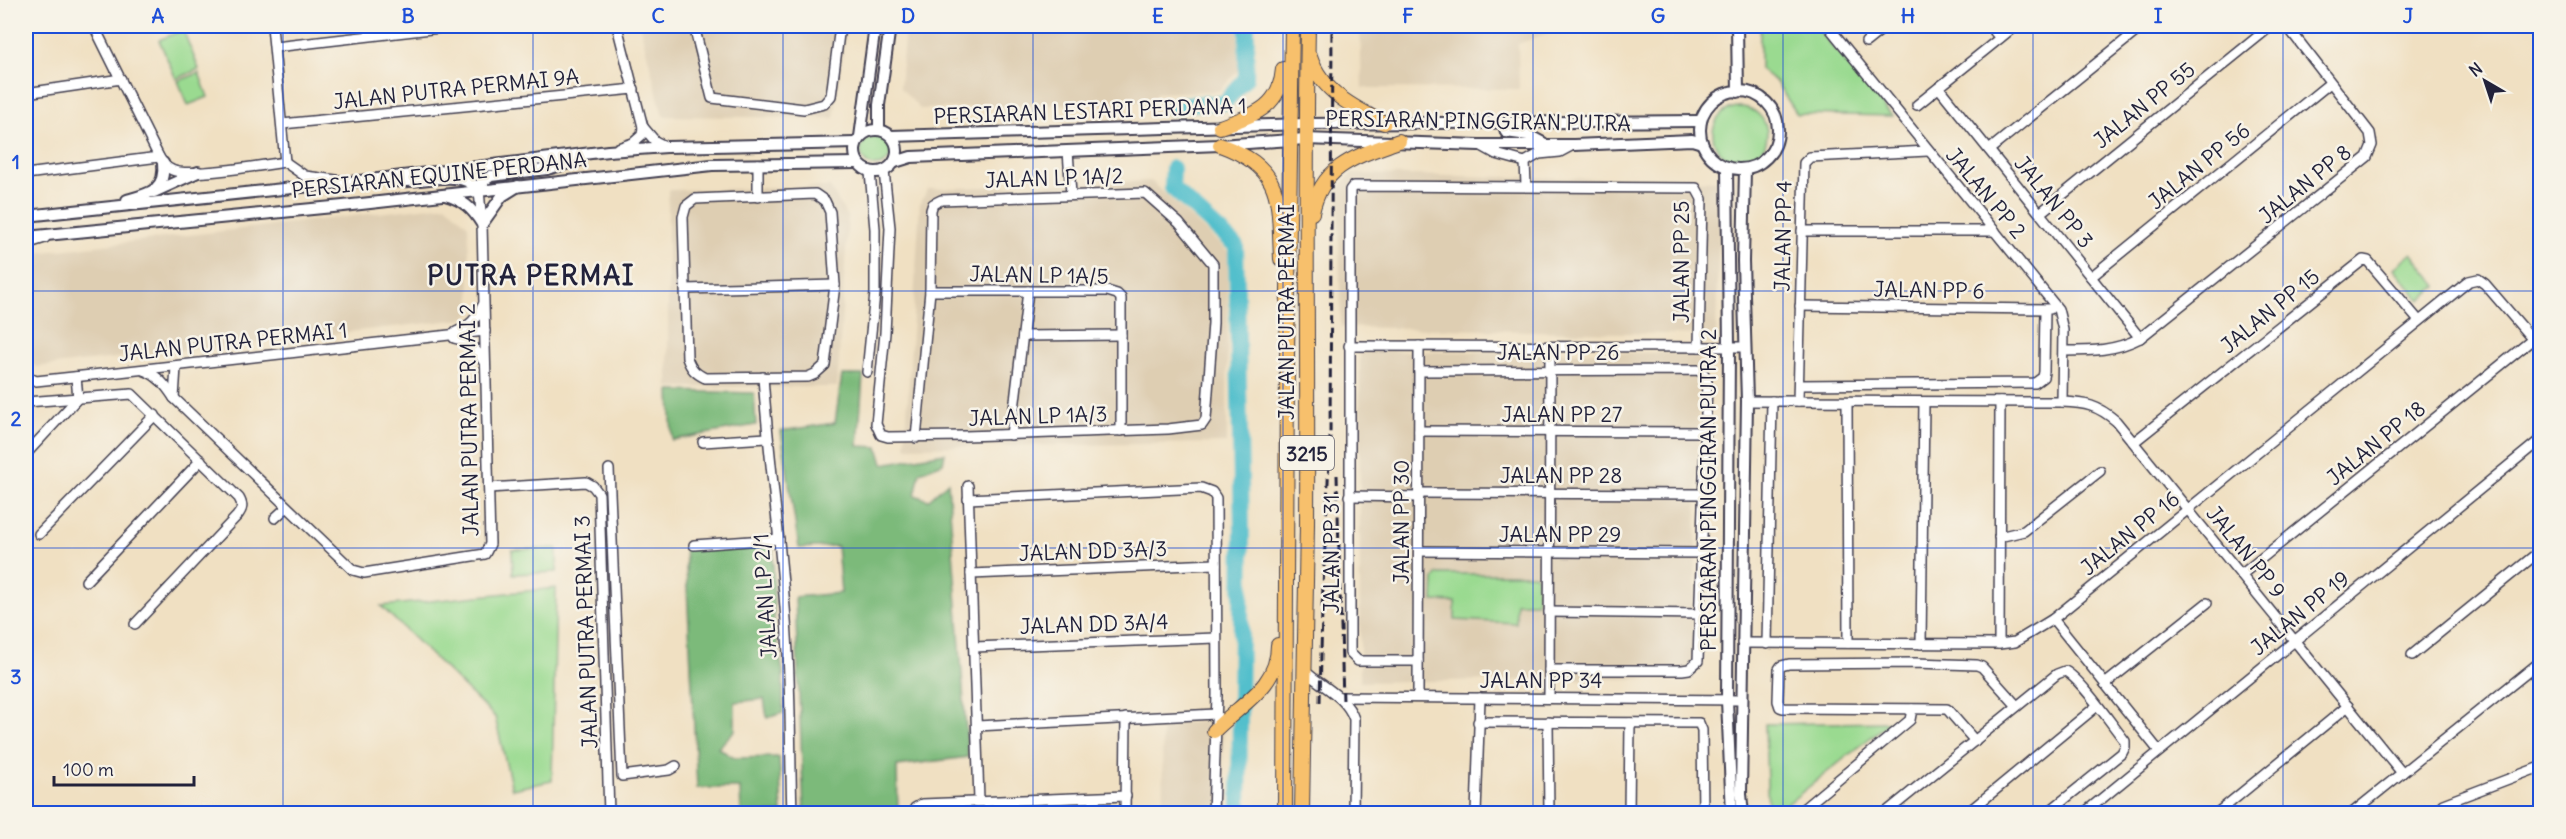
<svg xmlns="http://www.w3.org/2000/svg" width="2566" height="839" font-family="Delius,sans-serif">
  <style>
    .built { fill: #deceb2 }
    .green { fill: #9ada90; stroke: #5e7e66; stroke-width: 1.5 }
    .forest { fill: #7bba7a; stroke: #4e6e5a; stroke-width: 1.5 }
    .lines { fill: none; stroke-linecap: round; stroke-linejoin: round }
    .river { stroke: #53bfcc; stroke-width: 16 }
    .minor-casing { stroke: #413e4f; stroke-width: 12 }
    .tertiary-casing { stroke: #413e4f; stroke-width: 14 }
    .primary-casing { stroke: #413e4f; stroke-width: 16 }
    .minor { stroke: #fff; stroke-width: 9 }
    .tertiary { stroke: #fff; stroke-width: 10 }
    .primary { stroke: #f7c06c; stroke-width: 14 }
    .rail { stroke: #22223b; stroke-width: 3; stroke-dasharray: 9 4.5; stroke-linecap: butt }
    .grid { fill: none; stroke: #1d4ed8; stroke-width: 1.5; stroke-opacity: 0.55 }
    .labels { text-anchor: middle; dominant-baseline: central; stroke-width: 5; stroke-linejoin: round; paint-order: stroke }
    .shield { fill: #f7f3e8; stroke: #62616f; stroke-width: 1.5 }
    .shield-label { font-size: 20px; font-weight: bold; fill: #22223b }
    .street-label { font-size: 21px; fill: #22223b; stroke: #f7f3e8 }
    .district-label { font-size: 27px; font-weight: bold; letter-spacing: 1.5px; fill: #22223b; stroke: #f7f3e8 }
    .neatline { fill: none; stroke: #1d4ed8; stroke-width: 2 }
    .grid-label { font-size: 20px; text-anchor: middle; font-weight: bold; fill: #1d4ed8 }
  </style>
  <rect width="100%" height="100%" fill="#f7f3e8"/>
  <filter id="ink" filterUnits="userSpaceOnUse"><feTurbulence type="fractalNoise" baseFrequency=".0167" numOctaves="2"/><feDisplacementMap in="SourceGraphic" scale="12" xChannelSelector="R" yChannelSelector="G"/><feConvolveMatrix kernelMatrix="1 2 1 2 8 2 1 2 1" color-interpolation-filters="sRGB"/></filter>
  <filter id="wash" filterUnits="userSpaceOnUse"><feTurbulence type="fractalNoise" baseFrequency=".008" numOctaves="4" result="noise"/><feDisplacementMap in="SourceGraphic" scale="24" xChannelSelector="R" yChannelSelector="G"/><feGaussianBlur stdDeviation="1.35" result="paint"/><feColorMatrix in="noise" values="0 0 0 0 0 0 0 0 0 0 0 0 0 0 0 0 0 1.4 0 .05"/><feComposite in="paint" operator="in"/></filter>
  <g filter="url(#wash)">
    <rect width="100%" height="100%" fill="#f0e0c2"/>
    <g class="built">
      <polygon points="640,26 847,26 834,118 663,116"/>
      <polygon points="905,26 1238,26 1239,70 1219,91 1156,93 1155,101 920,109 900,87"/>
      <polygon points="1360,26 1556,26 1556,30 1518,44 1519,89 1362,88"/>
      <polygon points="1351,174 1720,181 1716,335 1341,327 1338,188"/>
      <polygon points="1151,181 1228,252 1227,443 905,447 920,203 928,189"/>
      <polygon points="830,187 848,218 837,387 668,387 668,190"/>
      <polygon points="446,205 468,225 471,312 464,319 36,367 26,359 26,254"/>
      <polygon points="1360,351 1700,353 1693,678 1360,682"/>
      <polygon points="1204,722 1223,731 1224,813 1163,813 1162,724"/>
    </g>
    <g class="green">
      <polygon points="1760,26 1815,26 1892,116 1797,114 1776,82 1760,69"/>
      <polygon points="183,30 199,69 176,79 159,40"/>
      <polygon points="199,73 208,97 188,105 178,81"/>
      <circle cx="1740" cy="134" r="27"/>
      <circle cx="876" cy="151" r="15"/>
      <polygon points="2412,253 2438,286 2420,300 2394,268"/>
      <polygon points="557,548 557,572 513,574 512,550"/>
      <polygon points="1438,574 1534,574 1537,577 1537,603 1516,603 1516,623 1455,620 1455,602 1433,601 1434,579"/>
      <polygon points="556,588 552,781 512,789 495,717 381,606"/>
      <polygon points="1890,722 1776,813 1768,813 1765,724"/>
    </g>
    <g class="forest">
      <polygon points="842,375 863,375 858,446 878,447 883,464 945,453 943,463 920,472 915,495 928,500 948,482 968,757 897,766 898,813 804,813 795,597 841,593 837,546 799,548 781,431 835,423"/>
      <polygon points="670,391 754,393 756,425 672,440"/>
      <polygon points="773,545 774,627 783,672 783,713 767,718 764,699 735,702 735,730 718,748 734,758 779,757 782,813 741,813 740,788 697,788 685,546"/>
    </g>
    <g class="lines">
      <g class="river">
        <polyline points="1172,108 1179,104 1224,103 1246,78 1247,26"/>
        <polyline points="1173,168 1172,188 1236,246 1242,529 1239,814"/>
      </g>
    </g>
  </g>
  <g filter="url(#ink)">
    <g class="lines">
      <g class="minor-casing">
        <g id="minor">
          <path d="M94,26L159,157C162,162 166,168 172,170C188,178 264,165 285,162"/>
          <polyline points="272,26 285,162"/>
          <polyline points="617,26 643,127 642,135 633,143 618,148"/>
          <polyline points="694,26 712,98 804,109 824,104 831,96 840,26"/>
          <polyline points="1828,26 2058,309 2063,330 2062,402"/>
          <polyline points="1990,26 2000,38"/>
          <polyline points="1866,42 1886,26"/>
          <polyline points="275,47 457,26"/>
          <polyline points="1939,88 2140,338"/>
          <polyline points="26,93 121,79"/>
          <polyline points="1917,105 2015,26"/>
          <polyline points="282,124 634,89"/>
          <polyline points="643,127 655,141 667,147"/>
          <polyline points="1480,145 1496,154 1525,162"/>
          <polyline points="1989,150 2143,26"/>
          <polyline points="1068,151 1071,194"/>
          <polyline points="285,162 305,176 344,181"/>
          <polyline points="1525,162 1539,154 1560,152 1573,145"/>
          <polyline points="1525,162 1526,185"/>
          <polyline points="884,171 890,228 885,333 876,424 881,435 888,437 965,436 1168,429 1202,425 1206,419 1213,323 1213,264 1179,223 1145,193 941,200 933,204 931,210 930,291 916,438"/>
          <polyline points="26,174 159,157"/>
          <path d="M815,194L825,201L830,212L835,285L825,365L815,374L808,377L705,378C695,373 691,369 687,358L683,217L686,206L695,199Z"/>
          <polyline points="758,197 758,164"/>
          <polyline points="2040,213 2271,26"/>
          <polyline points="1802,231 1995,231"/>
          <polyline points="26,244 45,238"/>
          <polyline points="2091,277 2330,83"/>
          <polyline points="685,289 835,285"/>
          <polyline points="930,291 1107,291 1117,294 1121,298 1121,431"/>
          <polyline points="1800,306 2050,309"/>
          <path d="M456,332C470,326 477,318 483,305"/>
          <polyline points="1023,336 1121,335"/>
          <path d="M454,338C471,341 476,349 485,364"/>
          <polyline points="1349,346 1745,347"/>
          <path d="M2064,351C2092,351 2115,351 2140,338L2367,157L2372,145L2370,133L2287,26"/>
          <path d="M143,370C158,375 166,386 174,398L353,570L364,573L485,554L490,544L482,224L479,190"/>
          <polyline points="1419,371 1698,370 1704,374 1707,382 1698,661 1689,669 1682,670 1549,670"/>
          <polyline points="867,372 875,293 875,229 870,172"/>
          <polyline points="26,376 36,381 101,374 485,331"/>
          <path d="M763,377C769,464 782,549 787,636C791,695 790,754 792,814"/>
          <polyline points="1799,385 2035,383 2043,377 2044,372 2045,310"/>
          <polyline points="174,398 176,367"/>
          <path d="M1747,401L2062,402C2086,403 2097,405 2116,421L2402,773"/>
          <polyline points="1798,401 1804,163 1810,157 1928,151"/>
          <path d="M26,402L132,394L239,498C243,505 243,509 237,516L135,624"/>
          <polyline points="1847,402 1848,643"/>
          <polyline points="1419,431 1705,432"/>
          <polyline points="1011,435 1028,291"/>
          <polyline points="703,442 767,438"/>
          <polyline points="2134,442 2363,260 2368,261 2419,321"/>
          <polyline points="26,454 78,398 76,377"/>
          <polyline points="609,469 622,776 669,770 676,766"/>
          <polyline points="968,486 979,800"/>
          <polyline points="489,488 586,482 593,486 599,494 609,814"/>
          <polyline points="1419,493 1703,494"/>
          <polyline points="1349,496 1419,497"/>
          <polyline points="968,499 1201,488 1212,492 1216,498 1217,695 1213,814"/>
          <polyline points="275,518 287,507"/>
          <polyline points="39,534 155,415"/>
          <polyline points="1999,537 2024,531 2100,471"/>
          <polyline points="694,545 779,539"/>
          <polyline points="1419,551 1701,553"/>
          <polyline points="971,574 1216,564"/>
          <polyline points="2241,575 2533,339"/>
          <polyline points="86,581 201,460"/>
          <polyline points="1549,612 1700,614"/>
          <polyline points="2053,619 2159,751"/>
          <polyline points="1742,643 1999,644 2015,642 2053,619 2469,281 2478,279 2485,284 2540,348"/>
          <polyline points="1767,644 1772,401"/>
          <polyline points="1921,644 1924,402"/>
          <polyline points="1999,644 2000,402"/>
          <polyline points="974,647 1216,638"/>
          <polyline points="2412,655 2540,551"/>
          <polyline points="1418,661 1358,661 1350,653 1350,190 1353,186 1696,188 1702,199 1699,347"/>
          <path d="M1305,671C1322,687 1346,696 1354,719L1353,814"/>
          <polyline points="2105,684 2207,603"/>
          <polyline points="1340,697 1742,700"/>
          <polyline points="1418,697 1419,346"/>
          <polyline points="1549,698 1550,347"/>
          <polyline points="1478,722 1699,723 1702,730 1703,814"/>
          <polyline points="1548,722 1549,814"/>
          <polyline points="977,726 1216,714"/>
          <polyline points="1975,741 1947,709 1783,708 1780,707 1778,701 1779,669 1781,666 1789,664 1915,663 1977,665 1982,667 2017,706"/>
          <polyline points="912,814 915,808 922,804 1126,796"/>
          <polyline points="1125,814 1126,718"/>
          <polyline points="1476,814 1480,698"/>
          <polyline points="1629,814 1630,723"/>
          <polyline points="1797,814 1910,720 1912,709"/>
          <path d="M1884,814L2057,674L2065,671C2081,679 2112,725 2125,741V747L2122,753L2046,814"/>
          <polyline points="1966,814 2097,706"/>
          <polyline points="2083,814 2540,440"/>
          <polyline points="2216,814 2348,706"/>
          <polyline points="2351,814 2540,662"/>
          <polyline points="2433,814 2443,804 2540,767"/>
        </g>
      </g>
      <g class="tertiary-casing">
        <g id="tertiary">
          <polyline points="1737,26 1738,92"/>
          <circle cx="1739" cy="130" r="39"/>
          <polyline points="1503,122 1506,132 1528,135 1543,143"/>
          <circle cx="876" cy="151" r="21"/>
          <polyline points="879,130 879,105 890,26"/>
          <polyline points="891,136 1305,124 1701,121"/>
          <polyline points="860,137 875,26"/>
          <polyline points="895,162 911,157 1220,145 1305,139 1479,145 1574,145 1692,140 1702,143"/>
          <polyline points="1727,167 1729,347 1727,700 1732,814"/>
          <path d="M396,181C422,184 460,167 479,190"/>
          <polyline points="479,190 482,182 491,176 547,169 581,160"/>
          <polyline points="154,192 198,172"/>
          <path d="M445,195C463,200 472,208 482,224L502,196L518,186"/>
          <path d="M127,200C149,194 166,191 163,163"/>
          <polyline points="26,216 378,179 608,151 667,147 856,143"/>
          <polyline points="26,237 343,206 712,165 857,163"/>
          <polyline points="1743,814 1741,794 1747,401 1743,261 1745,169"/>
        </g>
      </g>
      <g class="primary-casing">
        <g id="primary">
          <path d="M1310,57C1321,91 1354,108 1384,123"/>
          <path d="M1220,127C1252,115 1280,109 1283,69"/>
          <path d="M1220,145C1285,169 1278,199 1281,259"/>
          <path d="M1312,213C1322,164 1358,156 1399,141"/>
          <path d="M1214,731C1240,704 1278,688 1278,645"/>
          <polyline points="1285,814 1287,355 1292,26"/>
          <path d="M1302,814C1303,717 1306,620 1307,524C1308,358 1305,192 1308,26"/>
        </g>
      </g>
      <use href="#minor" class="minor"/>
      <use href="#tertiary" class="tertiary"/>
      <use href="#primary" class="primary"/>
      <g class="rail">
        <polyline points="1337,475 1343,702"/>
        <polyline points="1320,702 1322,608 1330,440 1332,26"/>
      </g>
    </g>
  </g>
  <path class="grid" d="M283,26V814M533,26V814M783,26V814M1033,26V814M1283,26V814M1533,26V814M1783,26V814M2033,26V814M2283,26V814M26,291H2540M26,548H2540"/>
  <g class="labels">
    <rect class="shield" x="1280" y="436" width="54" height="34" rx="4.5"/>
    <g class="shield-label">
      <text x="1307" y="453">3215</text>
    </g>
    <g class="street-label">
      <text transform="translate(456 89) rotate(-6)">JALAN PUTRA PERMAI 9A</text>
      <text transform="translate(2144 105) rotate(-39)">JALAN PP 55</text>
      <text transform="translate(1090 111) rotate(-2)">PERSIARAN LESTARI PERDANA 1</text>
      <text transform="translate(1478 121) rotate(1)">PERSIARAN PINGGIRAN PUTRA</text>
      <text transform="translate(2199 166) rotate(-39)">JALAN PP 56</text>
      <text transform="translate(439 175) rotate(-6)">PERSIARAN EQUINE PERDANA</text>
      <text transform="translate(1054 178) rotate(-2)">JALAN LP 1A/2</text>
      <text transform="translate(2305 184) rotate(-39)">JALAN PP 8</text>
      <text transform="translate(1986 193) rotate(50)">JALAN PP 2</text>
      <text transform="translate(2054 202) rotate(51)">JALAN PP 3</text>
      <text transform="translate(1783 236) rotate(-89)">JALAN PP 4</text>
      <text transform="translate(1681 262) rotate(-90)">JALAN PP 25</text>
      <text transform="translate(1039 275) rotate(1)">JALAN LP 1A/5</text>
      <text transform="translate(1929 290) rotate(1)">JALAN PP 6</text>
      <text transform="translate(2270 311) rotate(-39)">JALAN PP 15</text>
      <text transform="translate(1286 312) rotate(-90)">JALAN PUTRA PERMAI</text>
      <text transform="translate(233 342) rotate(-6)">JALAN PUTRA PERMAI 1</text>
      <text x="1558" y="352">JALAN PP 26</text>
      <text x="1562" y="414">JALAN PP 27</text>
      <text transform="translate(1038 416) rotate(-2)">JALAN LP 1A/3</text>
      <text transform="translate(469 420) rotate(-91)">JALAN PUTRA PERMAI 2</text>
      <text transform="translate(2376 443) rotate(-39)">JALAN PP 18</text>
      <text x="1561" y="475">JALAN PP 28</text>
      <text transform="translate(1708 490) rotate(-90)">PERSIARAN PINGGIRAN PUTRA 2</text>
      <text transform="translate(1401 522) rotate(-90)">JALAN PP 30</text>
      <text transform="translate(2130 533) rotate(-39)">JALAN PP 16</text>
      <text x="1560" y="534">JALAN PP 29</text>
      <text transform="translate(1093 551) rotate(-2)">JALAN DD 3A/3</text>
      <text transform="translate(2246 552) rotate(51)">JALAN PP 9</text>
      <text transform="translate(1331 554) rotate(-90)">JALAN PP 31</text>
      <text transform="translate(765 596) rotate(-94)">JALAN LP 2/1</text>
      <text transform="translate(2300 613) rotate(-39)">JALAN PP 19</text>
      <text transform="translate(1094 624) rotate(-2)">JALAN DD 3A/4</text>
      <text transform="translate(586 632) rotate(-92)">JALAN PUTRA PERMAI 3</text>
      <text x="1541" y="680">JALAN PP 34</text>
    </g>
    <g class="district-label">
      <text x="531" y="275">PUTRA PERMAI</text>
    </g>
  </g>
  <rect width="2566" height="839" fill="none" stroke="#f7f3e8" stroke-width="66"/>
  <g transform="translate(2485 81) rotate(321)" stroke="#f7f3e8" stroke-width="4.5" paint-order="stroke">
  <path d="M0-4.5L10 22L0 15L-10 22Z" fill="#22223b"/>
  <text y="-9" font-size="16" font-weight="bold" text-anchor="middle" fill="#22223b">N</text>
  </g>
  <path d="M54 776v9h140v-9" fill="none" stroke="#22223b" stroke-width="3"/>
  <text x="63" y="776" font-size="18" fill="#22223b" stroke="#f7f3e8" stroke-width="4.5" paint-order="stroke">100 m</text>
  <rect x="33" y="33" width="2500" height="773" class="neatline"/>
  <g class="grid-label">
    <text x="158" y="23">A</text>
    <text x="408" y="23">B</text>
    <text x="658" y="23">C</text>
    <text x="908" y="23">D</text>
    <text x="1158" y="23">E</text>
    <text x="1408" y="23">F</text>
    <text x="1658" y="23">G</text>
    <text x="1908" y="23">H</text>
    <text x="2158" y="23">I</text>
    <text x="2408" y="23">J</text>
    <text x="16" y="169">1</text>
    <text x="16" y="426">2</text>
    <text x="16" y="684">3</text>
  </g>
</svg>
